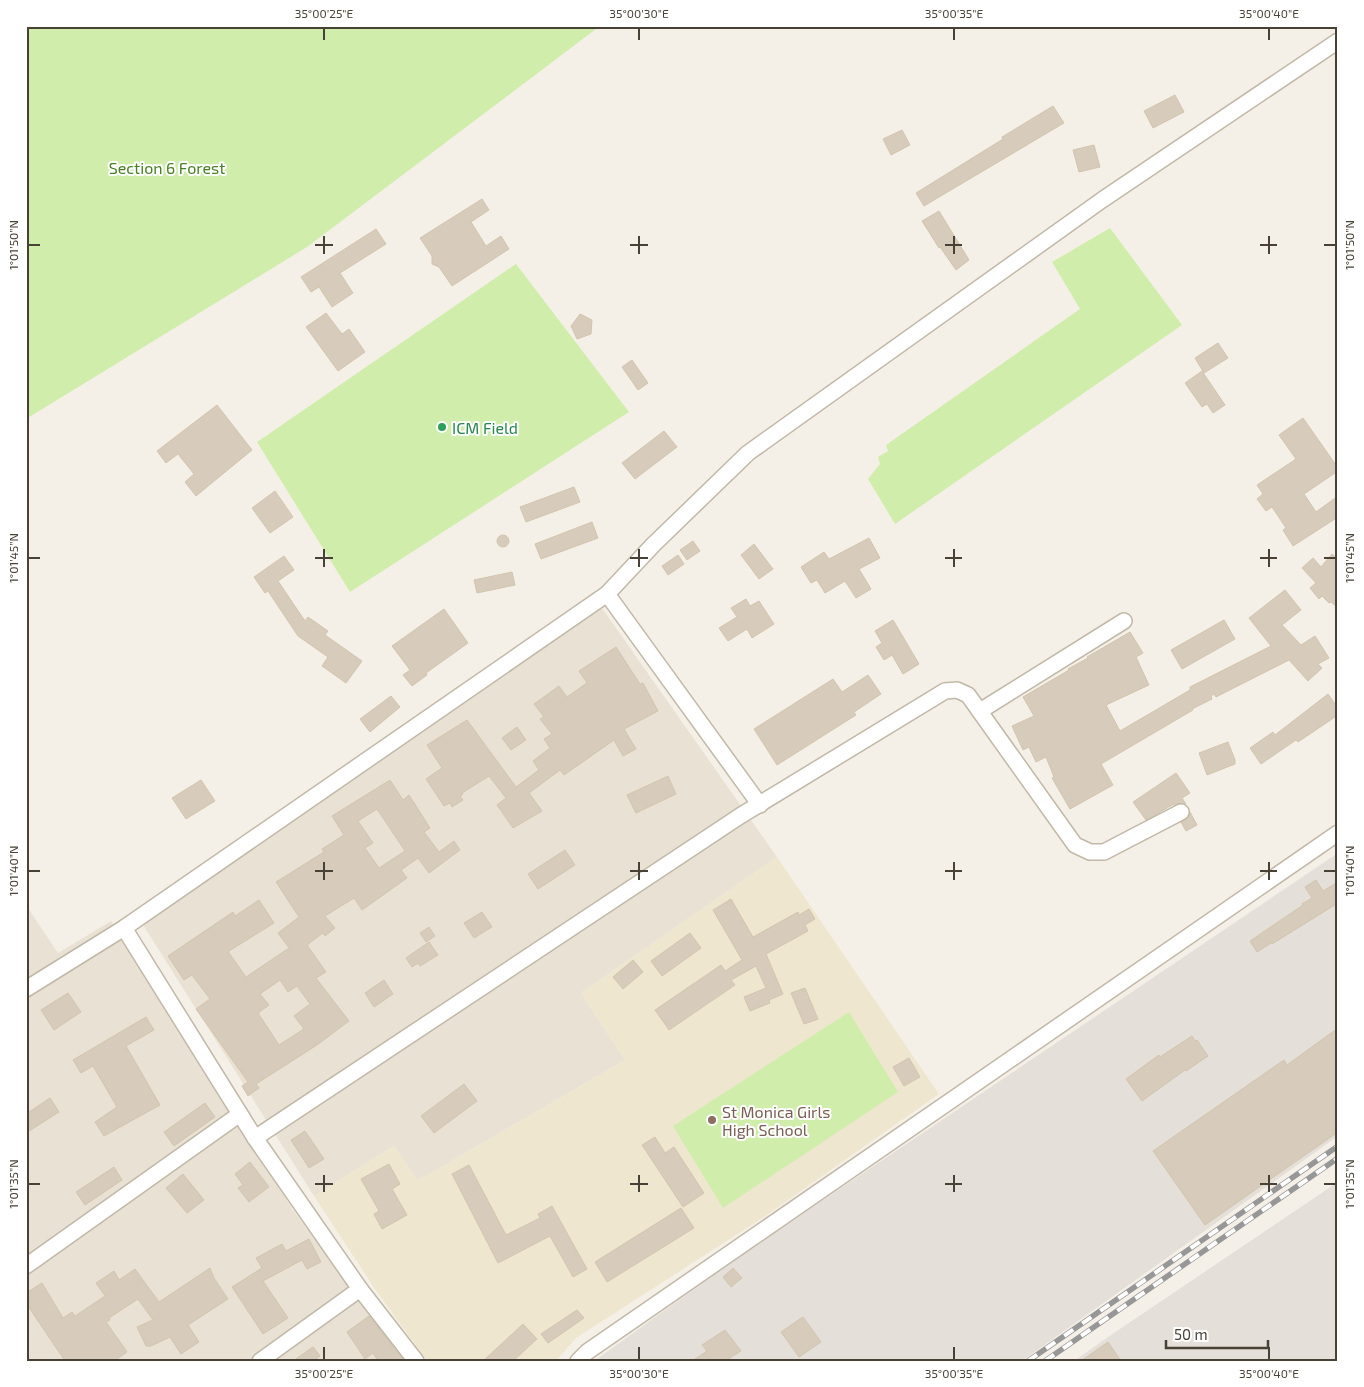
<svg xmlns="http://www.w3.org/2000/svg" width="1364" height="1387" font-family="'Exo 2',sans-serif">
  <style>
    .residential { fill: #e9e2d4 }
    .industrial { fill: #e4dfd8 }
    .education { fill: #efe6cf }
    .green { fill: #d0edac }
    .building { fill: #d7ccbb; stroke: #d3c4ad; fill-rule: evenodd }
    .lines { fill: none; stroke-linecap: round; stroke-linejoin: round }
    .street-casing { stroke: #c1b8a8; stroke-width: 18 }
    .street { stroke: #fff; stroke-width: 15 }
    .rail-casing { stroke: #979797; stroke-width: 5.5 }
    .rail { stroke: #fff; stroke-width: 4; stroke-dasharray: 11; stroke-linecap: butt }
    .ticks { fill: none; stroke: #484135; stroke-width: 2 }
    .leisure-dot { fill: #2e9e5b; stroke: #fff; stroke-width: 2 }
    .education-dot { fill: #8d6e63; stroke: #fff; stroke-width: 2 }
    .labels { text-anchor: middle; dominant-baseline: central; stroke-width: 4; stroke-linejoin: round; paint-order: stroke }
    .park-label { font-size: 16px; fill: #478022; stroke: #fff }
    .leisure-label { font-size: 16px; fill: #27864d; stroke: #fff; text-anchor: start }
    .education-label { font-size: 16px; fill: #785e54; stroke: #fff; text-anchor: start }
    .neatline { fill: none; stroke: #484135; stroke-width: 2 }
    .ticks-label { font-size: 12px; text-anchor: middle; fill: #484135 }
  </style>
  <rect width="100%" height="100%" fill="#f5f0e7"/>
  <g class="residential">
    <polygon points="602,608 777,857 581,993 625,1060 426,1176 417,1180 394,1146 314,1196 143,925"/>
    <polygon points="26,905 58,953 111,921 293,1210 407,1361 26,1361"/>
  </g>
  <g class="industrial">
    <polygon points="1338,853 1338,1136 1022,1361 594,1361 746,1252"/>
    <polygon points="1338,1182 1338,1361 1074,1361 1111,1335"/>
  </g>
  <polygon class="education" points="777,857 939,1094 761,1219 576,1338 556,1361 427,1361 375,1289 314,1196 394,1146 417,1180 426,1176 625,1060 581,993"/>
  <g class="green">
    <polygon points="26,26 600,26 307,247 26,419"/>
    <polygon points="1110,228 1182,325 895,524 868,479 880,464 878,457 888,451 886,445 1080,309 1052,262"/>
    <polygon points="516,264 629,412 350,592 257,442"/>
    <polygon points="849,1012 898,1092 723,1208 673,1126"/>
  </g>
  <g class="building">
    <polygon points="1175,95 1184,112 1153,128 1144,111"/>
    <polygon points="1053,106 1064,123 924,206 916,193 1003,139 1002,137"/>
    <polygon points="902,130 910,145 891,155 883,139"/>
    <polygon points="1094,145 1100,167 1079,172 1073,150"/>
    <polygon points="482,199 489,210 471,222 486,246 501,236 509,249 452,286 439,267 432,264 432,256 420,238"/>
    <polygon points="939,211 969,260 956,270 940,247 939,248 922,221"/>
    <polygon points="376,229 386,244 340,273 353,293 332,307 319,287 311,292 301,277"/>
    <polygon points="326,313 342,334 349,329 365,352 338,371 306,327"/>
    <polygon points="580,314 592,320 591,334 577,339 571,326"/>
    <polygon points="1218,343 1228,358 1204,373 1195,358"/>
    <polygon points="632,360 648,383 638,390 622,367"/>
    <polygon points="1202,371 1225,405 1213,413 1207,404 1202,407 1185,383"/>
    <polygon points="217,405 252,450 196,496 185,482 194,474 178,454 166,463 157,451"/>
    <polygon points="1303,418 1338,468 1338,471 1304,494 1316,512 1338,496 1338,517 1293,546 1283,530 1286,528 1272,507 1266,511 1257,499 1263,494 1257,485 1296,459 1279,435"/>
    <polygon points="664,431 677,447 635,479 622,463"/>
    <polygon points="574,487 580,502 526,522 520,507"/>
    <polygon points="275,491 293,517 270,533 252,508"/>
    <polygon points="592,522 598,538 541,559 535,544"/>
    <circle cx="503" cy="541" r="6"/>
    <polygon points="869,538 880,558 859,569 871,589 856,598 845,581 825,593 817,580 811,583 801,567 824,552 829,559"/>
    <polygon points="693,541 700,551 687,560 680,550"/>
    <polygon points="754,544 773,569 759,579 741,555"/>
    <polygon points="1332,554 1338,559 1338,608 1331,602 1329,603 1322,596 1319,599 1310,588 1316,583 1302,568 1313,558 1321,567"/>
    <polygon points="678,555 684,564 668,575 662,566"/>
    <polygon points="284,556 294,570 278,581 305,621 308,617 328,631 325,635 362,661 346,683 322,666 328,657 298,636 268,591 265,593 254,577"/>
    <polygon points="512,572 515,585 477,593 474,580"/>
    <polygon points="1285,590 1301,610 1282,625 1301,645 1315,636 1329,658 1318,664 1322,668 1308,681 1289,660 1216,697 1214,694 1211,696 1212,699 1192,709 1193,710 1101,764 1113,785 1070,809 1052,778 1054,777 1046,757 1036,762 1029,747 1023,750 1012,726 1034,716 1023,697 1069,670 1068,669 1088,658 1087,657 1130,632 1143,653 1136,657 1149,685 1106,705 1120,731 1190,690 1190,687 1271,646 1249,618"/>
    <polygon points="746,599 750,606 759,601 774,624 752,638 747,629 728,641 719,628 737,617 731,608"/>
    <polygon points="444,609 468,643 426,673 427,675 412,686 403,675 410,670 392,646"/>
    <polygon points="893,620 919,664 903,674 892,655 884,660 876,647 882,643 875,631"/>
    <polygon points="1224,620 1235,639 1182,669 1171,650"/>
    <polygon points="616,647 640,684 643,683 658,711 624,729 636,749 623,756 614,740 564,775 560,770 529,793 542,811 513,828 497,805 506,798 489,776 462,793 463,794 460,796 463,800 452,807 450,803 444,806 426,779 442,768 427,745 467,720 516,787 539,770 533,761 550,748 544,739 552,734 540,719 544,717 534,704 559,686 567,697 587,683 579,671"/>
    <polygon points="868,675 881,694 854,712 856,715 777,765 754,729 833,679 842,692"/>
    <polygon points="1328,694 1338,708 1338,715 1298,742 1296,740 1261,764 1250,748 1273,732 1275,735"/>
    <polygon points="391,696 400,707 370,732 360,719"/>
    <polygon points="517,727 526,740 511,750 502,738"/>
    <polygon points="1228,742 1235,760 1235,764 1207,775 1199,753"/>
    <polygon points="1176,773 1190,793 1182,798 1186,804 1181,803 1172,805 1146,820 1133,802"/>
    <polygon points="668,776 676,794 636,813 627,795"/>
    <polygon points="201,780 215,801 186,819 172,798"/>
    <path d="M390,780L403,800L409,795L430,828L424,832L439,852L454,841L460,850L429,873L418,858L401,870L407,878L362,910L354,898L325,916L335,928L325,936L323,933L307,945L326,972L316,978L349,1021L317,1045L256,1084L259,1088L248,1096L242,1086L248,1082L196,1009L210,999L192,975L184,980L168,956L233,912L235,916L259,900L274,923L229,951V953L246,977L289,948L278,933L299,917L276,882L324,852L322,849L344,835L332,816ZM377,809L405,851L379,868L365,848L373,843L358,821ZM280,980L288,992L297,986L310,1004L294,1016L304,1029L279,1045L258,1013L269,1005L260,994Z"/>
    <polygon points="1190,812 1197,825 1186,831 1181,822 1189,817"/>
    <polygon points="565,850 575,865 538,889 528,874"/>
    <polygon points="1316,880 1323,891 1338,882 1338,903 1272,944 1271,943 1257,952 1250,941 1303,905 1302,904 1312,898 1305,887"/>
    <polygon points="731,899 753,937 798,912 799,915 809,909 815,919 805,925 808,931 766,954 783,994 769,1000 770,1003 750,1011 744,997 766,988 756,966 731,980 735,985 669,1030 655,1010 721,965 725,971 742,960 713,910"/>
    <polygon points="482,912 492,927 474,938 464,923"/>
    <polygon points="429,927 435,936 426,942 420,933"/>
    <polygon points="690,933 701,948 662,976 651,961"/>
    <polygon points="429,942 438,955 420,966 418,963 412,967 406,958"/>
    <polygon points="633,960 643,972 623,989 613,977"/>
    <polygon points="384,980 393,994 374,1007 365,993"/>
    <polygon points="805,988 818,1019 804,1024 791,993"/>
    <polygon points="68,993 81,1012 54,1030 41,1010"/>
    <polygon points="146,1017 154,1030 126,1046 160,1105 104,1136 95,1122 117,1107 93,1066 81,1073 73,1060"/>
    <polygon points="1338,1028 1338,1132 1205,1225 1153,1151 1284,1060 1287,1065"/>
    <polygon points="1192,1036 1195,1041 1197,1040 1208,1056 1186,1071 1185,1070 1142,1101 1126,1079 1159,1055 1160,1057"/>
    <polygon points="909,1058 920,1077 904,1086 893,1067"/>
    <polygon points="464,1084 477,1101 434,1133 421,1116"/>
    <polygon points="50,1098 59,1112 26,1133 26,1114"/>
    <polygon points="205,1103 215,1117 174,1146 164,1132"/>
    <polygon points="305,1131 324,1159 309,1168 291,1140"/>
    <polygon points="655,1137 665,1153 674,1147 704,1193 683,1207 642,1145"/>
    <polygon points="250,1162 269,1187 249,1202 238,1188 243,1185 235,1174"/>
    <polygon points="389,1164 400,1184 392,1189 407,1215 382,1229 374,1214 379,1211 361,1179"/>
    <polygon points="469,1165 506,1235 540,1218 538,1214 552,1206 587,1269 573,1277 550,1236 498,1263 452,1174"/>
    <polygon points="114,1167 122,1180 85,1205 76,1192"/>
    <polygon points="183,1174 204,1200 187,1213 166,1188"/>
    <polygon points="681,1208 694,1228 607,1282 595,1262"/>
    <polygon points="309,1239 321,1262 307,1269 302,1260 263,1281 288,1318 263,1334 232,1287 262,1268 256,1258 282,1244 286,1251"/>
    <polygon points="210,1268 214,1278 228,1299 188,1325 199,1342 181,1354 170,1337 151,1346 146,1346 137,1327 153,1320 138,1299 109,1318 110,1320 106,1322 127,1352 114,1361 65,1361 26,1303 26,1293 42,1283 63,1318 72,1312 75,1316 105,1296 96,1283 114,1271 119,1280 135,1269 159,1302"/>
    <polygon points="733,1268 742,1278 731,1287 723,1277"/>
    <polygon points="577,1310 584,1318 548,1343 541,1334"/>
    <polygon points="369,1316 404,1361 378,1361 373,1353 365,1359 347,1332"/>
    <polygon points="803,1317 821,1342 799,1357 781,1332"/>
    <polygon points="523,1324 537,1339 513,1361 483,1361"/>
    <polygon points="725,1330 741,1351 725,1361 692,1361 707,1351 702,1345"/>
    <polygon points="1108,1342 1121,1361 1081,1361"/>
    <polygon points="313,1347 320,1356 313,1361 293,1361"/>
  </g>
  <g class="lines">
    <g class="street-casing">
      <g id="street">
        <polyline points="607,594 760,805"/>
        <polyline points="980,711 1124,621"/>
        <polyline points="124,928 255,1138 360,1289 416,1361"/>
        <polyline points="26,989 124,928 607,594 653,545 748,453 1102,200 1338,41"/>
        <polyline points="255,1138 740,816 945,691 957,690 968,695 1075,845 1090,852 1104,852 1181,812"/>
        <polyline points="26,1266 240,1114"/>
        <polyline points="260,1361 360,1289"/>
        <polyline points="578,1361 587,1352 1338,833"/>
      </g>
    </g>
    <use href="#street" class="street"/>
    <g class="rail-casing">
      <g id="rail">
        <polyline points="1028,1361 1338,1146"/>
        <polyline points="1045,1361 1338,1158"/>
      </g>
    </g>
    <use href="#rail" class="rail"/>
  </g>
  <path class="ticks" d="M324,28V40M639,28V40M954,28V40M1269,28V40M324,236V254M639,236V254M954,236V254M1269,236V254M28,245H40M315,245H333M630,245H648M945,245H962M1260,245H1277M1324,245H1336M324,549V567M639,549V567M954,549V567M1269,549V567M28,558H40M315,558H333M630,558H648M945,558H962M1260,558H1277M1324,558H1336M324,862V880M639,862V880M954,862V880M1269,862V880M28,871H40M315,871H333M630,871H648M945,871H962M1260,871H1277M1324,871H1336M324,1175V1192M639,1175V1192M954,1175V1192M1269,1175V1192M28,1184H40M315,1184H333M630,1184H648M945,1184H962M1260,1184H1277M1324,1184H1336M324,1347V1360M639,1347V1360M954,1347V1360M1269,1347V1360"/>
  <circle class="leisure-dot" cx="442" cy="427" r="5"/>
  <circle class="education-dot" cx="712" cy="1120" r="5"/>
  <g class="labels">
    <g class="park-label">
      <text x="167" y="167">Section 6 Forest</text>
    </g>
    <g class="leisure-label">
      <text x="452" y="427">ICM Field</text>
    </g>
    <g class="education-label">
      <text x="722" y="1111">St Monica Girls<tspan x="722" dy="18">High School</tspan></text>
    </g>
  </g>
  <rect width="1364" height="1387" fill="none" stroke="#ffffff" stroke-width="55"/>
  <path d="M1166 1340v8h102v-8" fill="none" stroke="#484135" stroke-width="2.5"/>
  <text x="1174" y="1340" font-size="15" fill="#484135" stroke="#ffffff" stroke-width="4" paint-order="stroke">50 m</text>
  <rect x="28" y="28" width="1308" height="1332" class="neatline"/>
  <g class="ticks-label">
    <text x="324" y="18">35°00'25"E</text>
    <text x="639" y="18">35°00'30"E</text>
    <text x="954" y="18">35°00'35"E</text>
    <text x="1269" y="18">35°00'40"E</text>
    <text transform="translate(14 245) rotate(-90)" y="4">1°01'50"N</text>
    <text transform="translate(1350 245) rotate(-90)" y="4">1°01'50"N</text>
    <text transform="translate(14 558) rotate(-90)" y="4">1°01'45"N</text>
    <text transform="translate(1350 558) rotate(-90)" y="4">1°01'45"N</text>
    <text transform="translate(14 871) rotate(-90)" y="4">1°01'40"N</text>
    <text transform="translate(1350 871) rotate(-90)" y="4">1°01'40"N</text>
    <text transform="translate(14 1184) rotate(-90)" y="4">1°01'35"N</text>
    <text transform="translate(1350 1184) rotate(-90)" y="4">1°01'35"N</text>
    <text x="324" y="1378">35°00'25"E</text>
    <text x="639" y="1378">35°00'30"E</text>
    <text x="954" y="1378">35°00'35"E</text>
    <text x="1269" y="1378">35°00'40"E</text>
  </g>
</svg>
